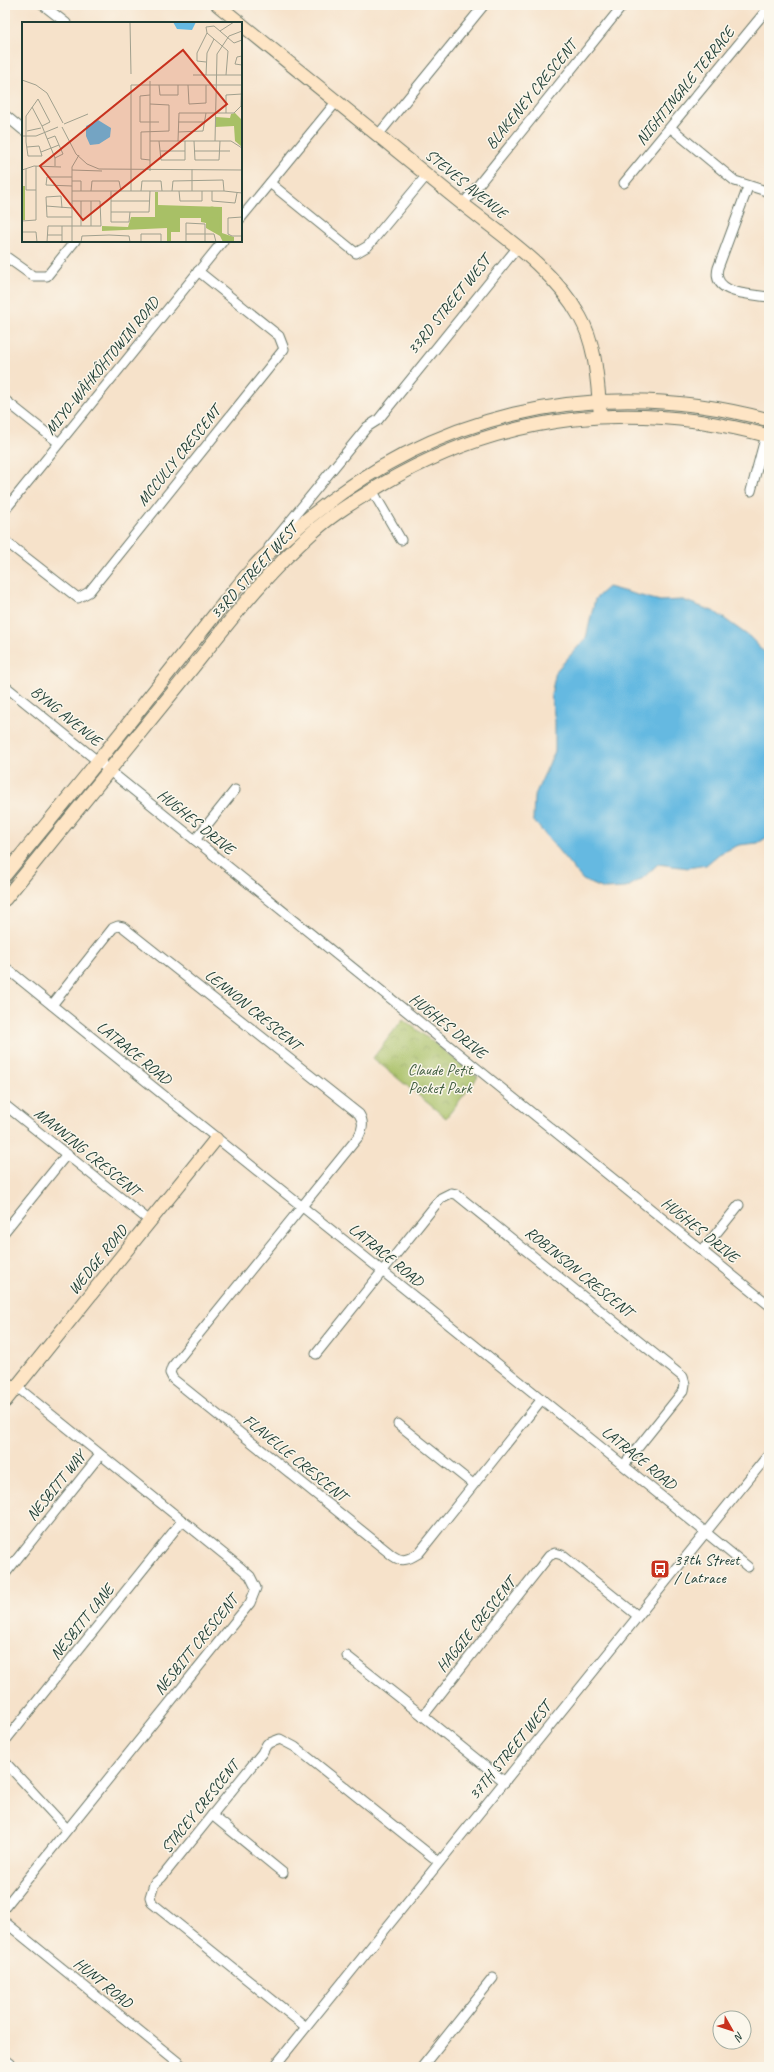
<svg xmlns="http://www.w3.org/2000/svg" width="774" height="2072" font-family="Caveat,sans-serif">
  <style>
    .park { fill: url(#park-crowns); stroke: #647e4d }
    .water { fill: #65b9e1; stroke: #427b8a }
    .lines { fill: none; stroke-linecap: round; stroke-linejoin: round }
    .street-casing { stroke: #6a7768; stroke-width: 11 }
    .secondary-casing { stroke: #6a7768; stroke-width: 15 }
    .street { stroke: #fff; stroke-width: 9 }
    .secondary { stroke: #fee5c5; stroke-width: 13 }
    .labels { text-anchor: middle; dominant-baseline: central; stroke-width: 3; stroke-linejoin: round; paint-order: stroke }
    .street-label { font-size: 16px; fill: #1f3d34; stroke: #fbf7ec }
    .park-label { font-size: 16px; fill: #415e40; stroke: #fbf7ec }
    .poi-label { font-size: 16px; fill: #1f3d34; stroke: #fbf7ec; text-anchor: start }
    .inset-road { fill: none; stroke: #a0a08e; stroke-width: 1 }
    .view { fill: #c8321e; fill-opacity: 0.15; stroke: #c8321e; stroke-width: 2 }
    .inset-edge { fill: none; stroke: #1f3d34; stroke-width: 2 }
  </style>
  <defs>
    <pattern id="park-crowns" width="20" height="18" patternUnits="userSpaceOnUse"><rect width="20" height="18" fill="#a8c066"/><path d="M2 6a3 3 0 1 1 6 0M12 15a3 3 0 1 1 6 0" fill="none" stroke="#889d55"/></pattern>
  </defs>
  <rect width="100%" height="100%" fill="#fbf7ec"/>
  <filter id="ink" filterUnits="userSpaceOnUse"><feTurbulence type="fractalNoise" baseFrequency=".025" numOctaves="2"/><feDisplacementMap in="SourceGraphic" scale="8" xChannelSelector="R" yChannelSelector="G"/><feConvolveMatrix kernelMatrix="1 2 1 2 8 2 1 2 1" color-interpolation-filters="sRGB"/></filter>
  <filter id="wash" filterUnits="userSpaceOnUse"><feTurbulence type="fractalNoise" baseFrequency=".012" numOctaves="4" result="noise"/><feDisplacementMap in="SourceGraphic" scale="16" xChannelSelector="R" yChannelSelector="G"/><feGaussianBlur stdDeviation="0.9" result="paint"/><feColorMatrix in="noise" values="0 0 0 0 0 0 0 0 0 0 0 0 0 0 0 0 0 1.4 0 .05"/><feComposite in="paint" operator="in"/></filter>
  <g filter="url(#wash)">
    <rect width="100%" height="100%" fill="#f6e2ca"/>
    <polygon class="park" points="403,1019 478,1077 446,1118 373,1058"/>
    <polygon class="water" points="608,587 660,601 683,600 715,612 750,637 769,657 769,836 758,843 739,845 719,854 706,865 688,868 658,864 643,878 626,888 604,889 583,880 533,820 534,797 555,751 555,721 551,695 556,671 586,638 595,599"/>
  </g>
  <g filter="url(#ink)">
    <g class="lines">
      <g class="street-casing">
        <g id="street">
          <polyline points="43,5 66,23"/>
          <polyline points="5,115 23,130"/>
          <polyline points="671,128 735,181 769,192"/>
          <polyline points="378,135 484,5"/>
          <polyline points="270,183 356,253 368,246 427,175"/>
          <polyline points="624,183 769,7"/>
          <path d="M748,187L718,268C711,295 752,294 769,297"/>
          <polyline points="463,204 623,5"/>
          <polyline points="241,218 337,101"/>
          <polyline points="5,256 33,276 47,276 75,241"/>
          <polyline points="5,400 59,443"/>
          <polyline points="372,490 401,540"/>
          <polyline points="751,491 766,435"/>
          <polyline points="5,510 223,241"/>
          <polyline points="5,541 78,598 89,592 284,349 279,336 198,271"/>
          <polyline points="269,547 367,427 378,420 517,248"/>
          <polyline points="5,686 769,1305"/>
          <polyline points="195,840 235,790"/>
          <path d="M5,967C252,1168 502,1365 748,1567"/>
          <path d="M52,1005L113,928L118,926L123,927L359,1114C364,1122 363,1128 359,1136L172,1367L170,1373L173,1379L393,1556C403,1563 409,1559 419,1553L542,1399"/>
          <polyline points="5,1105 151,1222"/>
          <polyline points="5,1231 67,1154"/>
          <polyline points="702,1251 739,1205"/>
          <polyline points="316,1354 441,1198 451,1193 456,1194 683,1377 685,1384 684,1390 624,1465"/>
          <polyline points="398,1424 473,1484"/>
          <polyline points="5,1574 100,1455"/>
          <polyline points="347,1656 423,1716"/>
          <polyline points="5,1741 182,1521"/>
          <polyline points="5,1762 67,1829"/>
          <polyline points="505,1782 423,1716 549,1556 555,1553 562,1555 638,1616"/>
          <polyline points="212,1815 283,1873"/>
          <polyline points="5,1907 250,1603 256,1588 250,1576 241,1568 17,1387"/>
          <polyline points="5,1922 184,2067"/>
          <polyline points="306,2027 152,1903 150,1897 154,1884 162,1877 262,1753 267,1744 280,1739 295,1747 439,1862"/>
          <polyline points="5,2060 14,2067"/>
          <polyline points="274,2067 769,1454"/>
          <polyline points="422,2067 493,1978"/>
        </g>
      </g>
      <g class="secondary-casing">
        <g id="secondary">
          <polyline points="218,5 240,23"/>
          <path d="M241,24C312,81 383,139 454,197C498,233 552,266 580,317C596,345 597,379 600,410"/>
          <path d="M5,875C54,815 103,756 151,695C174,666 197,637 220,608C231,595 242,580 254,567C264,555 278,545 289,535C424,413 594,373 769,420"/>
          <path d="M5,899C61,830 117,760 173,692C218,637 260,578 314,531C334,513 358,499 381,485C502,413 634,399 769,436"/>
          <polyline points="5,1401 216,1139"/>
        </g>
      </g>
      <use href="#street" class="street"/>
      <use href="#secondary" class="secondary"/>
    </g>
  </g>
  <defs>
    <g id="bus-square" transform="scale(1)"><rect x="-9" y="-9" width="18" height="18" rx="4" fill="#c8321e" stroke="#fbf7ec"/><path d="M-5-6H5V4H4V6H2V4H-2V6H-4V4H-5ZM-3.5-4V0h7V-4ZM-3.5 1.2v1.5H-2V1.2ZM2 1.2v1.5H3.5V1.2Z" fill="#fff"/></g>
  </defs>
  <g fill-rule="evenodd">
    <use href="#bus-square" x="660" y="1569"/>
  </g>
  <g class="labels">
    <g class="street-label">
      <text transform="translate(685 86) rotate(-51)">NIGHTINGALE TERRACE</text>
      <text transform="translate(531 95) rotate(-51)">BLAKENEY CRESCENT</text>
      <text transform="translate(466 184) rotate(39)">STEVES AVENUE</text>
      <text transform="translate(449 305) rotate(-51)">33RD STREET WEST</text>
      <text transform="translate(102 366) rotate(-51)">MIYO-WÂHKÔHTOWIN ROAD</text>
      <text transform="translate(179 456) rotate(-51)">MCCULLY CRESCENT</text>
      <text transform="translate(254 571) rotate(-48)">33RD STREET WEST</text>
      <text transform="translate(66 716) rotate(39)">BYNG AVENUE</text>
      <text transform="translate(196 822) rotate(39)">HUGHES DRIVE</text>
      <text transform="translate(253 1010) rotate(39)">LENNON CRESCENT</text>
      <text transform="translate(448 1026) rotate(39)">HUGHES DRIVE</text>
      <text transform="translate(134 1053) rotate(39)">LATRACE ROAD</text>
      <text transform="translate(87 1152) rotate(39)">MANNING CRESCENT</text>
      <text transform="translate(700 1230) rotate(39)">HUGHES DRIVE</text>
      <text transform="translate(386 1255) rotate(39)">LATRACE ROAD</text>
      <text transform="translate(98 1260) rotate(-51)">WEDGE ROAD</text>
      <text transform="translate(579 1272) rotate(39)">ROBINSON CRESCENT</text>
      <text transform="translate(295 1458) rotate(39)">FLAVELLE CRESCENT</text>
      <text transform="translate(639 1458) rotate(39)">LATRACE ROAD</text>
      <text transform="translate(56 1486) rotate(-51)">NESBITT WAY</text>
      <text transform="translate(82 1622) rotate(-51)">NESBITT LANE</text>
      <text transform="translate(476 1625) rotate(-51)">HAGGIE CRESCENT</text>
      <text transform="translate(196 1645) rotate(-51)">NESBITT CRESCENT</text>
      <text transform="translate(510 1751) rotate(-51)">37TH STREET WEST</text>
      <text transform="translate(200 1807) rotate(-51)">STACEY CRESCENT</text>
      <text transform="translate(103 1983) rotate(39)">HUNT ROAD</text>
    </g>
    <g class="park-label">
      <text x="440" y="1070">Claude Petit<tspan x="440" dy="18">Pocket Park</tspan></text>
    </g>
    <g class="poi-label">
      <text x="674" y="1560">37th Street<tspan x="674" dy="18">/ Latrace</tspan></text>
    </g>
  </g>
  <g transform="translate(22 22)">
    <rect width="220" height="220" fill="#f6e2ca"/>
    <path d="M213,91L220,98V125L213,119L212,104L193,105L194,95L208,96L209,92ZM0,164H3V198H0ZM133,170H136V183L200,185V211L212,215V220H201L198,214L184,206V201L179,200V196H158V210H149V220H145V206L80,209V204L106,205L109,195H133Z" fill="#a8c066"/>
    <path d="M184.5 190a5.5 5.5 0 1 1 11 0a5.5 5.5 0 1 1-11 0ZM159,186H172V194H159ZM198,195L197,206H187L190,198Z" fill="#a8c066"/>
    <path d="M151,0H174L170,8L155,7ZM76,98L89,106L88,115L77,122L68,123L64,114V104Z" fill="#65b9e1"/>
    <path class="inset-road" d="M108,0L109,52M198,9L212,0M184,40L175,39V31L185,11M171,53H220M184,53L185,31L192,17M204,53L206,29L185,11L184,5L192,4L212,21L220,18M0,58L14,63L25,71L41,101M128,59V149M137,63L138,73H156V63M166,63L167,82L184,81V63M128,73L118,74V100H137M128,82L147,83V109L119,110V137L128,138M10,85L20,104M204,91V73L220,72M156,100H183M42,102L66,92M40,105L54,132L65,142L77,147L220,148M5,109L19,106M156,110L181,109L184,91M0,114H14L36,105M25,117L33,114L41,132L33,136M128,119H209L220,126M137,119L139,138H163V119M156,119L157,91H212L219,84L220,43L213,42L215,35L220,34M172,119L173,138H197L198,119M193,119L195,32L207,14L220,9M5,125L17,124L20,134H6L4,120V94L16,77L28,100L20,104L33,136V144M138,129H163M172,129H208M19,130L37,123M4,147V168H14M170,147V169M0,148L12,144L39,145M50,148L80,149M50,159H59V169M50,164L24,163L25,155H50M50,169H202L220,171M69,169L70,159H97L99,169M89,169V200H107L108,190M109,169V63H220M119,169L120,159H139L140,169M150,169L151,159L201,158L202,169M157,169L158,179H180V169M190,169V179L213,181L215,171M59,179V204M89,179H128M24,184L50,186M40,186L39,174L24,175L25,195H50M89,190H127L128,169M220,195L206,196V212L210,214H220M0,199L14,198V144M69,204V179M0,210H14L15,220M164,212H192L194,220M25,213H40M25,220L26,204H79L78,179H50M40,220V204M50,220V145L57,133M59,220L60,214L87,213L107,214L108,220M119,220V212H139V220M164,220V201L183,202V220"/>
    <path class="view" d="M161,28L205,82L61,198L18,144Z"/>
    <rect width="220" height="220" class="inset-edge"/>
  </g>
  <rect width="774" height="2072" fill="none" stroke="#fbf7ec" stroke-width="20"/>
  <g transform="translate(732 2030) rotate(129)"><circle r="19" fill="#fbf7ec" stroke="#a3ada2"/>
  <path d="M0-3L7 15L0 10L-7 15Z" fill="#c8321e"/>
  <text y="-6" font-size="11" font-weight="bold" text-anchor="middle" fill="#1f3d34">N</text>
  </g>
</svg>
